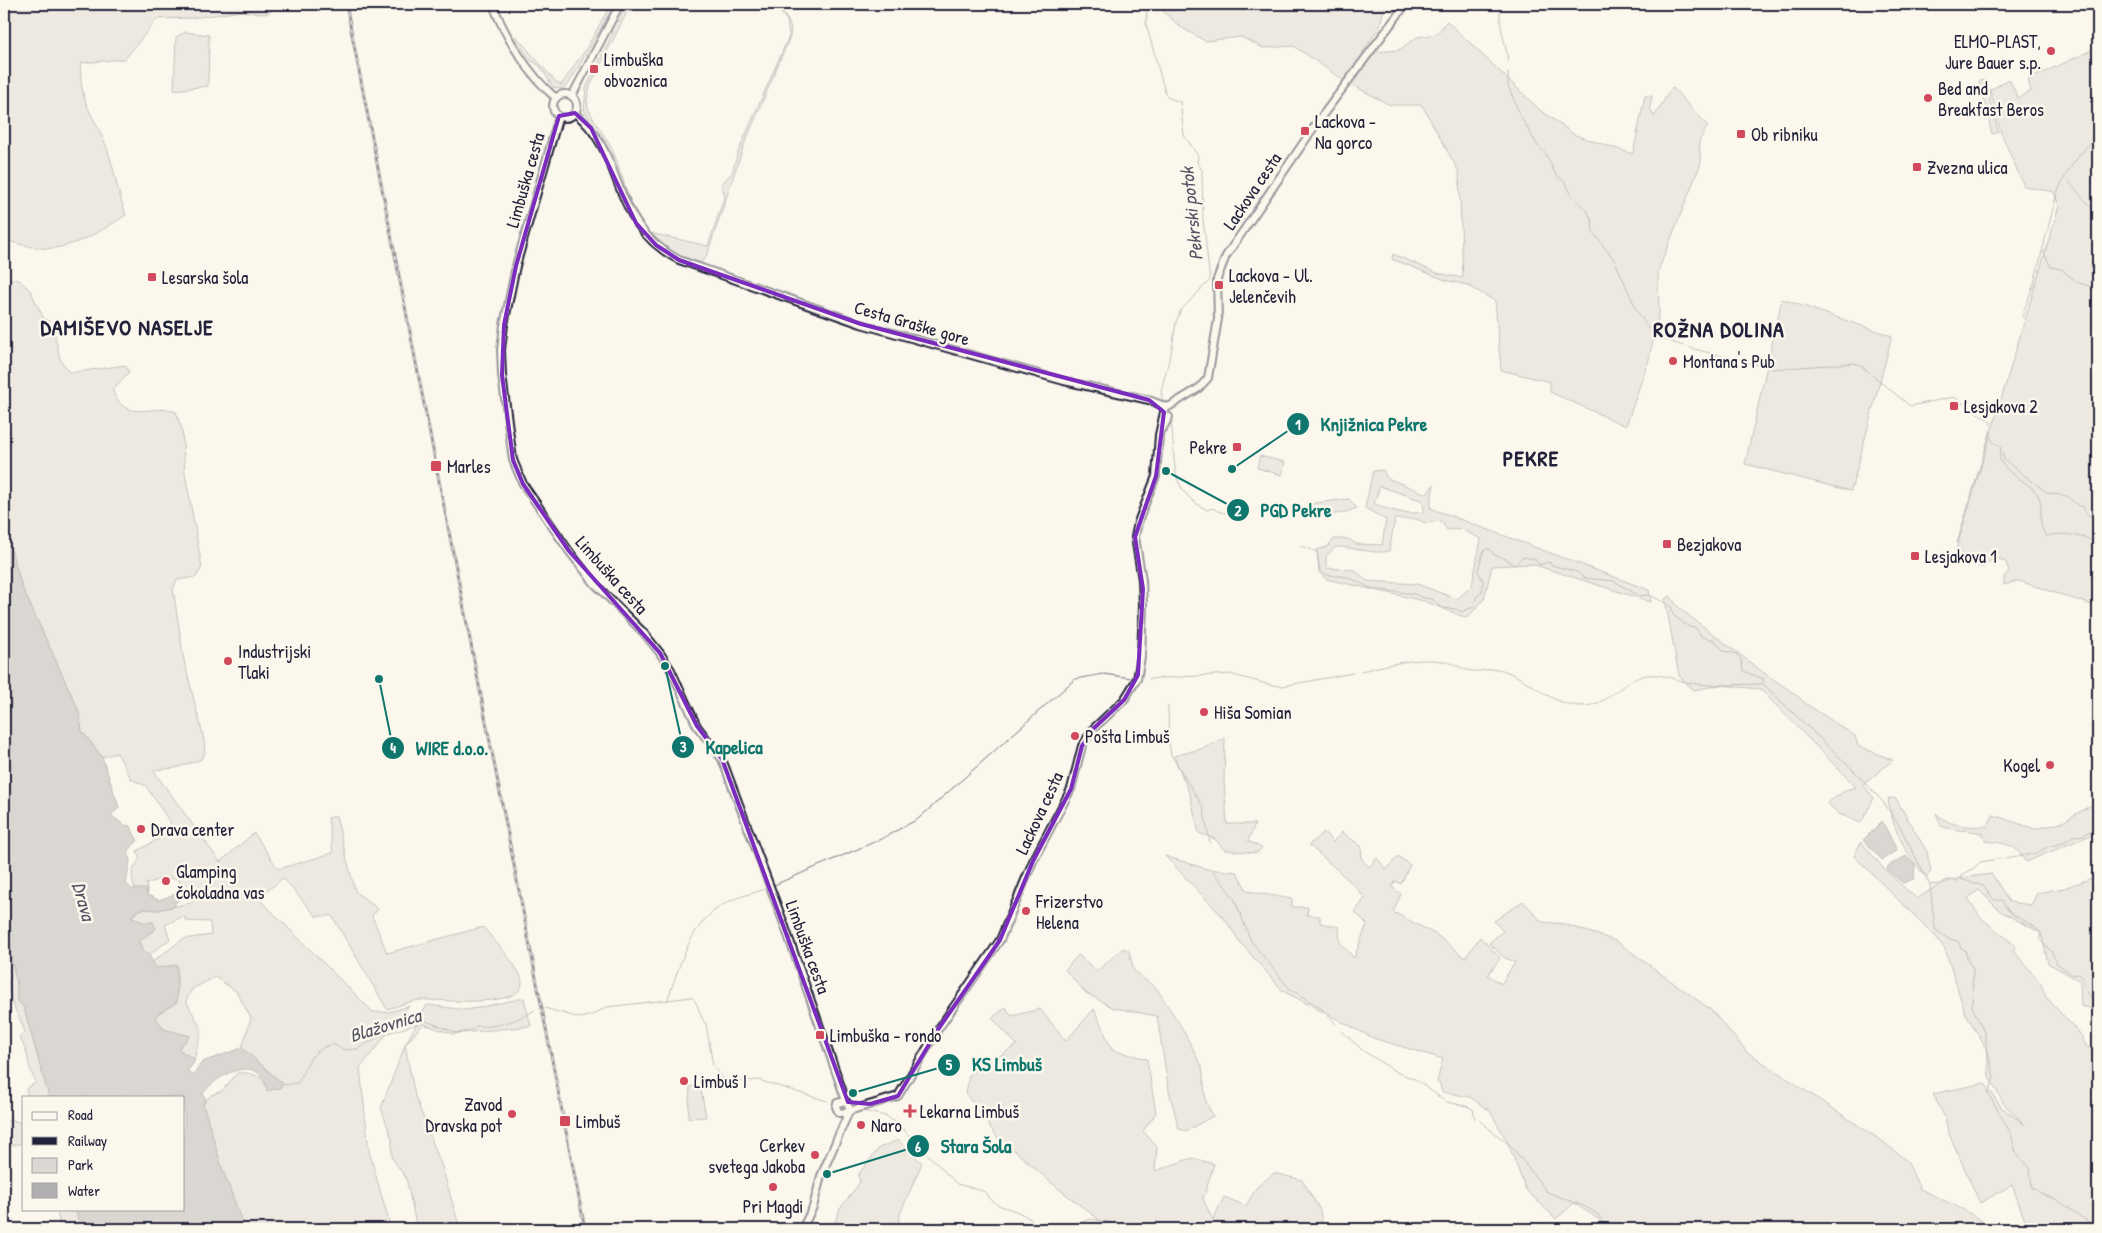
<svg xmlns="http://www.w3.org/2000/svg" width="2102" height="1233" font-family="'Patrick Hand',sans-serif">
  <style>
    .green { fill: #dbd8d3; stroke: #7e7d87; fill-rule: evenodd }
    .water { fill: #b1aeb0; stroke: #787681 }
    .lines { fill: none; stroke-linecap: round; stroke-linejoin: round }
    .stream { stroke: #787681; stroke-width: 1 }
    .secondary-casing { stroke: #22223b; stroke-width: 10 }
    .secondary { stroke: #fbf7ec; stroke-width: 6 }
    .rail-casing { stroke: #22223b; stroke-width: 3 }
    .rail { stroke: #fbf7ec; stroke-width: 1; stroke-dasharray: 4; stroke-linecap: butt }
    .marked { fill: none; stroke: #7b2cbf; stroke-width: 4; stroke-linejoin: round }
    .poi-dot { fill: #d1495b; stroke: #fbf7ec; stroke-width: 2 }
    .labels { text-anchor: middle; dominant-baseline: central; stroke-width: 5; stroke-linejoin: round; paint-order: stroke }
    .poi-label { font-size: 18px; fill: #22223b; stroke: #fbf7ec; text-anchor: start }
    .street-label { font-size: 18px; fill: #22223b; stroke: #fbf7ec }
    .water-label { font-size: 19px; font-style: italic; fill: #545364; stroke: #fbf7ec }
    .district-label { font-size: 22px; font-weight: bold; letter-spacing: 1px; fill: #22223b; stroke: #fbf7ec }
    .leader { fill: none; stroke: #0f766e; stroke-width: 2 }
    .callout-dot { fill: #0f766e; stroke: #fbf7ec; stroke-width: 2 }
    .mark-label { font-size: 15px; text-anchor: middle; font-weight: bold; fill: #fff }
    .callout-label { font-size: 19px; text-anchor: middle; font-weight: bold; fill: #0f766e; stroke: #fbf7ec; stroke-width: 5; stroke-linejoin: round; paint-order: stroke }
  </style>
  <rect width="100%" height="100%" fill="#fbf7ec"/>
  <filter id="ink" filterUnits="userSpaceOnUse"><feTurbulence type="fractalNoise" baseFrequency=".02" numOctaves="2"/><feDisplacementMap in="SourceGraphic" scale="10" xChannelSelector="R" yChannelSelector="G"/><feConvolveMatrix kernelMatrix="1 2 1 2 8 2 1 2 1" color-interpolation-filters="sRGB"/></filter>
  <g filter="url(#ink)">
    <g class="green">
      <path d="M4,4H272V11L265,14L242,11L192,18L157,19L125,59L81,63C78,105 96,116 108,151C115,172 118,194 126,215C104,229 80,245 54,248C37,250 20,244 4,240Z"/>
      <polygon points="611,4 615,4 568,85 561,89 553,87 540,66 531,60 514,38 516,36 555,81 561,85 586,49"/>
      <path d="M627,4H631L590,86L587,100L588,108C595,125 608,138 615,156C625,183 630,210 650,233L708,246L725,195L721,184L732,173L738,152L789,36L787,21L775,4L788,20L791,29L790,37L744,145L707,255L700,264L673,254L662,247L636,220L613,166L610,151L584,110L586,88Z"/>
      <polygon points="1155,4 1385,4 1380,26 1362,53 1399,50 1417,37 1437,34 1447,21 1540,110 1575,135 1633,154 1645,96 1652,96 1650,108 1654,117 1672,87 1708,126 1699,141 1701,163 1658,271 1659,313 1649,359 1626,426 1550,392 1550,382 1501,370 1495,301 1467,285 1445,280 1392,259 1393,254 1437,273 1463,278 1459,172 1422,105 1390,105 1343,80 1294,46 1263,48 1241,37 1205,41 1179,26"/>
      <polygon points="185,32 209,35 208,86 174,90 176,37"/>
      <polygon points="2094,49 2098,51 2098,607 2019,581 2004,585 2004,577 2009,571 2006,562 1995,557 1984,567 1979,567 1956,550 2059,206 2054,192 2024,186 2001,133 1990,90 2009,79 2018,98 2031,91 2028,80"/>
      <polygon points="1985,80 1998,132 1992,134 1979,81"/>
      <path d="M4,277L19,280L30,290L44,319L49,321L54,331L60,359L70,373L125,365L129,372L112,390C127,426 151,402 176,412L182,430L185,473L202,567L196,577L177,580L173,589L184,660L204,740L205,753L200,760L175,768L153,770L220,862L254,833L278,869L333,853L328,818L336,816L355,891L378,909L372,916L387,953L483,927C492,938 524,971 522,984C520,1009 438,999 421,1000C409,1001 399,1006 387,1009L332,916H316L283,878L258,898L373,1012H389L409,1006L360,1068L369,1151L391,1229H245L222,1168L203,1104L211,1095L222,1091L237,1073C248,1072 260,1074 266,1085L283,1084L242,1048L251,1018L236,991L215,977L192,989L186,1001L202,1030L194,1059L178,1049L190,1036L163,1029L155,1016L177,1002V965L156,968L152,962L183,939L211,935L210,922L186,921L184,916L165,925L170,939L149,955L142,950L139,940L156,929L131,916L142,909L158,910L191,903L199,896L202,889H183L179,879L163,878L146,884L148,894H137C131,878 129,873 140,859L137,851L175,830L146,786L131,779L117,753L102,757L82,731L78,709L22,587L11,550L4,540Z"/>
      <polygon points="1782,299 1892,336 1851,491 1745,464"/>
      <polygon points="1260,456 1285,462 1282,475 1257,468"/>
      <path d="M1383,470L1387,478L1427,494L1434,484L1430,508L1649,590L1651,602L1532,564L1492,566L1484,599L1467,618L1424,601L1326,579L1319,572L1317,550L1327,547L1334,539H1349L1356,544L1382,545L1386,520L1365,508L1373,471ZM1380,486L1423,501L1424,512C1406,515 1389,511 1374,503ZM1395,519H1417L1425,523L1441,521L1447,530L1461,529L1481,539L1472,586L1457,599L1417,584L1367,581L1355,570L1326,568V556L1336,547C1354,547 1374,555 1389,551Z"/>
      <path d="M1349,499L1357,508C1341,515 1325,517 1310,509L1314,503Z"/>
      <polygon points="1670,596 1678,607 1764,673 1795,694 1805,703 1855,736 1858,746 1893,760 1863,785 1874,798 1861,823 1839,814 1827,803 1846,790 1856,787 1760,689 1719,685 1694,690 1679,676 1665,599"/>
      <polygon points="1225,738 1224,781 1227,824 1255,824 1248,841 1262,848 1257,853 1225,850 1215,839 1199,833 1190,795 1174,756 1204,748"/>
      <path d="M1888,798L1896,799L1927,852L1931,872L1926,877C1906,854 1892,829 1888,798Z"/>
      <path d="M2098,801V832L2026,862C2015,843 2006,844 1986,841L1981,833C1966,829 1958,832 1941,826L1936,813C1949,827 1970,827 1988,826L1993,815L2035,829L2061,823Z"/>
      <polygon points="1324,832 1333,842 1342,832 1361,846 1362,860 1369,867 1377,858 1386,870 1398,856 1410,865 1401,884 1395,881 1392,887 1401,894 1393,912 1437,935 1465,958 1480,937 1500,958 1488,975 1501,984 1515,962 1503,957 1489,943 1503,931 1494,921 1523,901 1542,922 1564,924 1616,941 1711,1010 1747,1052 1885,1143 1907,1161 1920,1189 1964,1210 1990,1226 1991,1229 1609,1229 1598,1219 1574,1203 1556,1219 1526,1190 1508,1143 1490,1111 1470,1097 1442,1092 1440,1084 1437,1082 1443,1059 1373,1038 1283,991 1240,942 1224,918 1165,856 1207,869 1237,872 1247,891 1292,899 1292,907 1308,907 1307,915 1320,916 1320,923 1339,927 1340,943 1354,958 1367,924 1355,912 1365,898 1352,883 1309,845"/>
      <path d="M1861,842L1887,872L1917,899C1946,878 1958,878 1992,874L2009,902L2031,905L2037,893L2064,888L2098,876V918L2095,920L2098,935V1010L2081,1006L2080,981L2048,963L2041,933L2000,911L1979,890L1968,898L1980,917L2016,946L2013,950L2040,982L2046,997L2081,1035L2086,1046L2098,1054V1229H2028L2012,1185L1980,1203L1948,1132L1945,1118L1933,1094L1985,1083L2001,1107L2025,1125L2004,1104L1989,1077L1987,1050L1965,1012L1945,949L1936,937L1854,856Z"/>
      <path d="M4,934L7,940L17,984V1000L24,1008L49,1097H28L26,1089L36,1082C26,1066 31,1055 19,1037L25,1032C19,1014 3,993 11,974L4,967Z"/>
      <polygon points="1123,948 1129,951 1134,971 1157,989 1182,1028 1202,1067 1206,1102 1213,1116 1186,1131 1179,1129 1169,1091 1157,1016 1114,1008 1086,993 1065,970 1078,955 1097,971"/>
      <polygon points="524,998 531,1026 453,1034 423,1024 405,1045 415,1096 442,1167 460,1229 417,1229 406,1178 392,1158 392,1139 381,1108 405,1045 427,1005 467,1010"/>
      <polygon points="1006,1007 1011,1016 1040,1009 1066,1041 1094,1009 1112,1050 1147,1059 1156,1113 1143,1131 1157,1147 1155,1171 1192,1158 1214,1164 1203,1199 1213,1220 1224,1197 1246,1206 1256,1188 1274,1173 1302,1180 1320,1210 1323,1229 1111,1229 1054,1185 1013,1149 1000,1141 966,1094 969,1075 1017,1045 992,1018"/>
      <polygon points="700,1084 706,1117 688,1118 690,1087"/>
      <polygon points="10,1119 24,1124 24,1143 4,1147 4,1124"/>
      <polygon points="898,1140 922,1163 900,1214 898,1229 832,1229 840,1209 860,1182 858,1175 879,1148"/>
      <polygon points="57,1209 75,1209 81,1229 60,1229"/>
    </g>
    <g class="water">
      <path d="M4,540L11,550L22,587L78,709L82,731L102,757L118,804L119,808L111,815L124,825L130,826L138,841L128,850L130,861L126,884L132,889H146L147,895L159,900L175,894L178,901L175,902V906L158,910L142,909L131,916L142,922H153L156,929L139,941L142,950L149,955L156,968L177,965V1002L155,1016L164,1029L190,1036L178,1049L195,1060L190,1068L187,1069L193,1076L202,1062L242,1048L283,1084L280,1088L267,1091C261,1051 217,1074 203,1094L206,1099L203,1104L222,1168L245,1229H81L75,1209H184V1097H49L24,1008L17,1000V984L7,940L4,934Z"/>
      <polygon points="1882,821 1897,850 1882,860 1863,840"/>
      <polygon points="1906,856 1915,865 1914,879 1903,883 1887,870 1888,866"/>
    </g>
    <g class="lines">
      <g class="stream">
        <polyline points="1134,4 1147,8 1146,24 1165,92 1167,97 1180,102 1184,135 1198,156 1197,162 1202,170 1203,219 1210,280 1181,310 1176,322 1172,348 1161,391 1163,402"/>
        <path d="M1501,4C1497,27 1506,39 1508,62"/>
        <polyline points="1508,72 1508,86 1521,117 1537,145 1546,154 1555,174 1565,182 1573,197 1588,212 1592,221 1593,232 1615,261 1638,313 1655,337 1684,346"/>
        <path d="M2069,182C2077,192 2085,199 2093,209L2098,210"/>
        <polyline points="2043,251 2051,267 2061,269 2077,282 2098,289"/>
        <path d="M2022,317L2034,283L2057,193C2065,174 2081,149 2098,137"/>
        <polyline points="1690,348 1774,369 1854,363 1860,365 1910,406 1954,397 1991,422 1991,425"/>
        <path d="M1171,423C1177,460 1166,489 1207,510L1213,508C1222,516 1235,511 1246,516"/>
        <path d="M1990,430L1992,441L2001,447C2001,451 1999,454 2000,458C2002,472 2030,482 2038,495C2045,507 2036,524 2046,536C2060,532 2085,535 2098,544"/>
        <polyline points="2002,452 2004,460 2048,493 2067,496 2079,506 2083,506 2086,513 2098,523"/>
        <polyline points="1957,543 1990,433"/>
        <polyline points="1300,546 1317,552 1320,570 1327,575 1347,577 1373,589 1415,594 1420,597 1432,599 1442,608 1456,609 1461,612 1474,607 1476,597 1482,592 1483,581 1478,571 1483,552 1486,549 1490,549 1494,555 1506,559 1514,565 1523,557 1535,559 1539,565 1550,562 1551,565 1577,572 1584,578 1614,581 1639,596 1650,595 1671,606 1673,615 1689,627 1696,628 1702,637 1714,640 1724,651 1737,654 1741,659 1743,671 1764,679 1763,683"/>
        <path d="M1361,671C1388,665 1415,657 1443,661C1453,662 1462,670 1472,671C1484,672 1493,666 1505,671C1533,681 1551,706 1583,706C1606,707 1623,679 1647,675C1666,673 1680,683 1698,684C1719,686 1741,684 1763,684L1854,771L1884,803L1899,825L1930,885L1935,929L1948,939L1958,941L1961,948L1965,950L1968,961L1973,969L1972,1006L1984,1032L1994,1079L1988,1093L2011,1134L2016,1153L2030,1168L2032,1188L2036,1189C2042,1196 2049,1196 2057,1200C2071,1209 2082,1220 2098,1226"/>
        <polyline points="1149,679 1230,674 1271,685 1283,686 1353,673"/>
        <polyline points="1168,706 1169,743 1171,755 1203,807 1210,843"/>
        <path d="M2098,825L2084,835L2073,836L2063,843L2047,847L2037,853L1980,862L1973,869L1961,875L1960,879L1984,886L1994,900H2002C2009,920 2030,918 2041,934L2039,939L2052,952L2056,963L2073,975L2078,974L2082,976C2084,986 2089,998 2098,1004"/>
        <polyline points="1213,871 1234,898 1251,941 1289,988 1322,1009 1336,1024"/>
        <polyline points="1930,885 1940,884 1947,880 1958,881"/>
        <polyline points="772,886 881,839 918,819 1075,679 1104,674 1131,678"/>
        <path d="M667,1001C679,970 688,928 718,908C731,898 752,894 768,888"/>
        <path d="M545,1008L579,1018L592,1015L607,1007L692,997C700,1006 699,1016 706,1024L713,1066L721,1077L734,1082L758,1080L827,1101"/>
        <polyline points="1342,1031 1362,1050 1396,1072 1417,1080 1446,1102 1466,1106 1473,1109 1475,1119"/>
        <path d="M283,1085L298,1083C309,1062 308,1053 332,1044L346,1050L357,1049L382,1035L426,1021L457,1033L470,1031L477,1026C497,1028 518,1020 535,1010"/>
        <path d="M862,1111L886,1116L898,1124L957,1184L986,1192C993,1207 1004,1206 1018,1212C1027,1216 1036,1223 1045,1229"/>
        <polyline points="1480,1121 1512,1147 1547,1192 1586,1207 1597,1214 1608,1227"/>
        <polyline points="1057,1229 1070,1228 1089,1219 1109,1222 1117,1229"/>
      </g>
      <g class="secondary-casing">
        <g id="secondary">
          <path d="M493,4C503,34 531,78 556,98"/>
          <circle cx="565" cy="106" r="12"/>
          <polyline points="572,96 620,4"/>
          <path d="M575,113C628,157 607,222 679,260L861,324L1064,381L1149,400L1167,407"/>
          <polyline points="559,116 516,266 504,325 501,350 502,375 513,460 523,484 569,551 595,584 644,633 660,653 671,670 697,726 722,759 783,921 846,1101"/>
          <polyline points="1165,409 1199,388 1208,378 1218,319 1217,279 1226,256 1319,120 1406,4"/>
          <polyline points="1163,428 1169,417"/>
          <polyline points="849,1111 898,1096 939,1028 1000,940 1033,861 1071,789 1082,746 1093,729 1124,700 1137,679 1141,657 1143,605 1142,580 1135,537 1138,522 1156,476 1159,435 1164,412"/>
          <polyline points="802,1229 813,1207 821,1176 850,1109 846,1101 837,1103 836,1107 839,1113 848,1112"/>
        </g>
      </g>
      <use href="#secondary" class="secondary"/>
      <g class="rail-casing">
        <polyline id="rail" points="346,4 585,1229"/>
      </g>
      <use href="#rail" class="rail"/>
    </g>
  </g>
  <path d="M0 0H2102V1233H0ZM575,113L591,128L636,223L656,245L679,260L861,324L1149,400L1164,412L1156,476L1135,537L1143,589L1138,675L1124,700L1093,729L1082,746L1071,789L1033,861L1000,940L939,1028L898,1096L870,1104L848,1102L722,759L697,726L660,653L569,551L523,484L513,460L502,375L504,325L516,266L559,116Z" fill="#fbf7ec" fill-opacity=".55" fill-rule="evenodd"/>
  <path class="marked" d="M575,113L591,128L636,223L656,245L679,260L861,324L1149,400L1164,412L1156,476L1135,537L1143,589L1138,675L1124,700L1093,729L1082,746L1071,789L1033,861L1000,940L939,1028L898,1096L870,1104L848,1102L722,759L697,726L660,653L569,551L523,484L513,460L502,375L504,325L516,266L559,116Z"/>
  <g class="poi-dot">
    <circle cx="2051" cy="51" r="5"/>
    <rect x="589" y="64" width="10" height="10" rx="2.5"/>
    <circle cx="1928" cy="98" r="5"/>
    <rect x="1300" y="126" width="10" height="10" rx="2.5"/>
    <rect x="1736" y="129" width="10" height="10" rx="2.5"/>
    <rect x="1912" y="162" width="10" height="10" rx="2.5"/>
    <rect x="147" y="272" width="10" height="10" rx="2.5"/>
    <rect x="1214" y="280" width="10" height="10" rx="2.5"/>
    <circle cx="1673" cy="361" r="5"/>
    <rect x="1949" y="401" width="10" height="10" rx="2.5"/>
    <rect x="1232" y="442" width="10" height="10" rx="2.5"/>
    <rect x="430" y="460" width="12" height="12" rx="2.5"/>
    <rect x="1662" y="539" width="10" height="10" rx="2.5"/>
    <rect x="1910" y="551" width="10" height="10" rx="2.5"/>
    <circle cx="228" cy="661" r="5"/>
    <circle cx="1204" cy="712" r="5"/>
    <circle cx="1075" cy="736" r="5"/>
    <circle cx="2050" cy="765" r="5"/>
    <circle cx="141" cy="829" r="5"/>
    <circle cx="166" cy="881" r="5"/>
    <circle cx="1026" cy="911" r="5"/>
    <rect x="815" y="1030" width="10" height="10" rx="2.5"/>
    <circle cx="684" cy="1081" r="5"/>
    <path d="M907.5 1103.5h5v5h5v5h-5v5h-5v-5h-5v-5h5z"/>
    <circle cx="512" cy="1114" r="5"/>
    <rect x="559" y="1115" width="12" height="12" rx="2.5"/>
    <circle cx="861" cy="1125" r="5"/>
    <circle cx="815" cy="1155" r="5"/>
    <circle cx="773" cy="1187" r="5"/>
  </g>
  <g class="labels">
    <g class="poi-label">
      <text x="2041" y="41" text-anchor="end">ELMO-PLAST,<tspan x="2041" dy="21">Jure Bauer s.p.</tspan></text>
      <text x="604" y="59">Limbuška<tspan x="604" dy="21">obvoznica</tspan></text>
      <text x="1938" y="88">Bed and<tspan x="1938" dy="21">Breakfast Beros</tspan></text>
      <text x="1315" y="121">Lackova -<tspan x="1315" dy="21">Na gorco</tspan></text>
      <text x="1751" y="134">Ob ribniku</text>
      <text x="1927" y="167">Zvezna ulica</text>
      <text x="1229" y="275">Lackova - Ul.<tspan x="1229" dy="21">Jelenčevih</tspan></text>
      <text x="162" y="277">Lesarska šola</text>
      <text x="1683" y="361">Montana's Pub</text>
      <text x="1964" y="406">Lesjakova 2</text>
      <text x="1227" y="447" text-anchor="end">Pekre</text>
      <text x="447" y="466">Marles</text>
      <text x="1677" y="544">Bezjakova</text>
      <text x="1925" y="556">Lesjakova 1</text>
      <text x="238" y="651">Industrijski<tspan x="238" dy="21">Tlaki</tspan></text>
      <text x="1214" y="712">Hiša Somian</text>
      <text x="1085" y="736">Pošta Limbuš</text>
      <text x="2040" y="765" text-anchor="end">Kogel</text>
      <text x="151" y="829">Drava center</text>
      <text x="176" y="871">Glamping<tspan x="176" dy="21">čokoladna vas</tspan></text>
      <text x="1036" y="901">Frizerstvo<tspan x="1036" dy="21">Helena</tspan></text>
      <text x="830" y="1035">Limbuška - rondo</text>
      <text x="694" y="1081">Limbuš I</text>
      <text x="502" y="1104" text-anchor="end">Zavod<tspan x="502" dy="21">Dravska pot</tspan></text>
      <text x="920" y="1111">Lekarna Limbuš</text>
      <text x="576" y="1121">Limbuš</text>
      <text x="871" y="1125">Naro</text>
      <text x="805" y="1145" text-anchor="end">Cerkev<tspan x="805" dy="21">svetega Jakoba</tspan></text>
      <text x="773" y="1206" text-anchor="middle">Pri Magdi</text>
    </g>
    <g class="street-label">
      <text transform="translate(525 180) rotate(-74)">Limbuška cesta</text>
      <text transform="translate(1252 191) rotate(-56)">Lackova cesta</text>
      <text transform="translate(912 323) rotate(16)">Cesta Graške gore</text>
      <text transform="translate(612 575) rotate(48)">Limbuška cesta</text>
      <text transform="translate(1039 813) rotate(-65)">Lackova cesta</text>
      <text transform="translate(808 947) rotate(70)">Limbuška cesta</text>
    </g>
    <g class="water-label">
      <text transform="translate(1191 214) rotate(-96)">Pekrski potok</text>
      <text transform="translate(84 901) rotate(74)">Drava</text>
      <text transform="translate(385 1025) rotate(-17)">Blažovnica</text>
    </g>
    <g class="district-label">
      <text x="127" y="327">DAMIŠEVO NASELJE</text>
      <text x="1719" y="329">ROŽNA DOLINA</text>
      <text x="1531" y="458">PEKRE</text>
    </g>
  </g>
  <path class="leader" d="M1232 469L1298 424M1166 471L1238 510M665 666L683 747M379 679L393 748M853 1093L949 1065M827 1174L918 1146"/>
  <g class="callout-dot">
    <circle cx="1232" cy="469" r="5"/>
    <circle cx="1166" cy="471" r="5"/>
    <circle cx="665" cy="666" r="5"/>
    <circle cx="379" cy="679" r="5"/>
    <circle cx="853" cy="1093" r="5"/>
    <circle cx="827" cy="1174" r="5"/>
    <circle cx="1298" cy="424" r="12"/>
    <circle cx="1238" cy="510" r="12"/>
    <circle cx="683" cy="747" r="12"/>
    <circle cx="393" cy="748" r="12"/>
    <circle cx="949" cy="1065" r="12"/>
    <circle cx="918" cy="1146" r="12"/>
  </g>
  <g class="mark-label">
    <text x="1298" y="430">1</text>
    <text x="1238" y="516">2</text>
    <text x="683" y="752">3</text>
    <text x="393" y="753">4</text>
    <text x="949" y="1070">5</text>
    <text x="918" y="1152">6</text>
  </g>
  <g class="callout-label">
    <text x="1374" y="431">Knjižnica Pekre</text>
    <text x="1296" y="517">PGD Pekre</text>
    <text x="734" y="754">Kapelica</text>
    <text x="452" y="755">WIRE d.o.o.</text>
    <text x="1007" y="1071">KS Limbuš</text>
    <text x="976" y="1153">Stara Šola</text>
  </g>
  <rect width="2102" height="1233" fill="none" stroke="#fbf7ec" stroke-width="20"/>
  <rect x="10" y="10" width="2082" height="1213" fill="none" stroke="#22223b" stroke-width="2" filter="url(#ink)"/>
  <rect x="22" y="1096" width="162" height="115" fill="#fbf7ec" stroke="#a4a2a5"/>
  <rect x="32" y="1112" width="25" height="8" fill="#fbf7ec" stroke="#a4a2a5"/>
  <text x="68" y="1120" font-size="15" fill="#22223b">Road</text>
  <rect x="32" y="1137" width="25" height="8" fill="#22223b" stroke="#a4a2a5"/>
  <text x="68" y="1146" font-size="15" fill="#22223b">Railway</text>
  <rect x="32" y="1158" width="25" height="15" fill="#dbd8d3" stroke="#a4a2a5"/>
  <text x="68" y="1170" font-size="15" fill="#22223b">Park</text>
  <rect x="32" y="1183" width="25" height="15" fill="#b1aeb0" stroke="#a4a2a5"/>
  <text x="68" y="1196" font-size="15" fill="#22223b">Water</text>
</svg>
